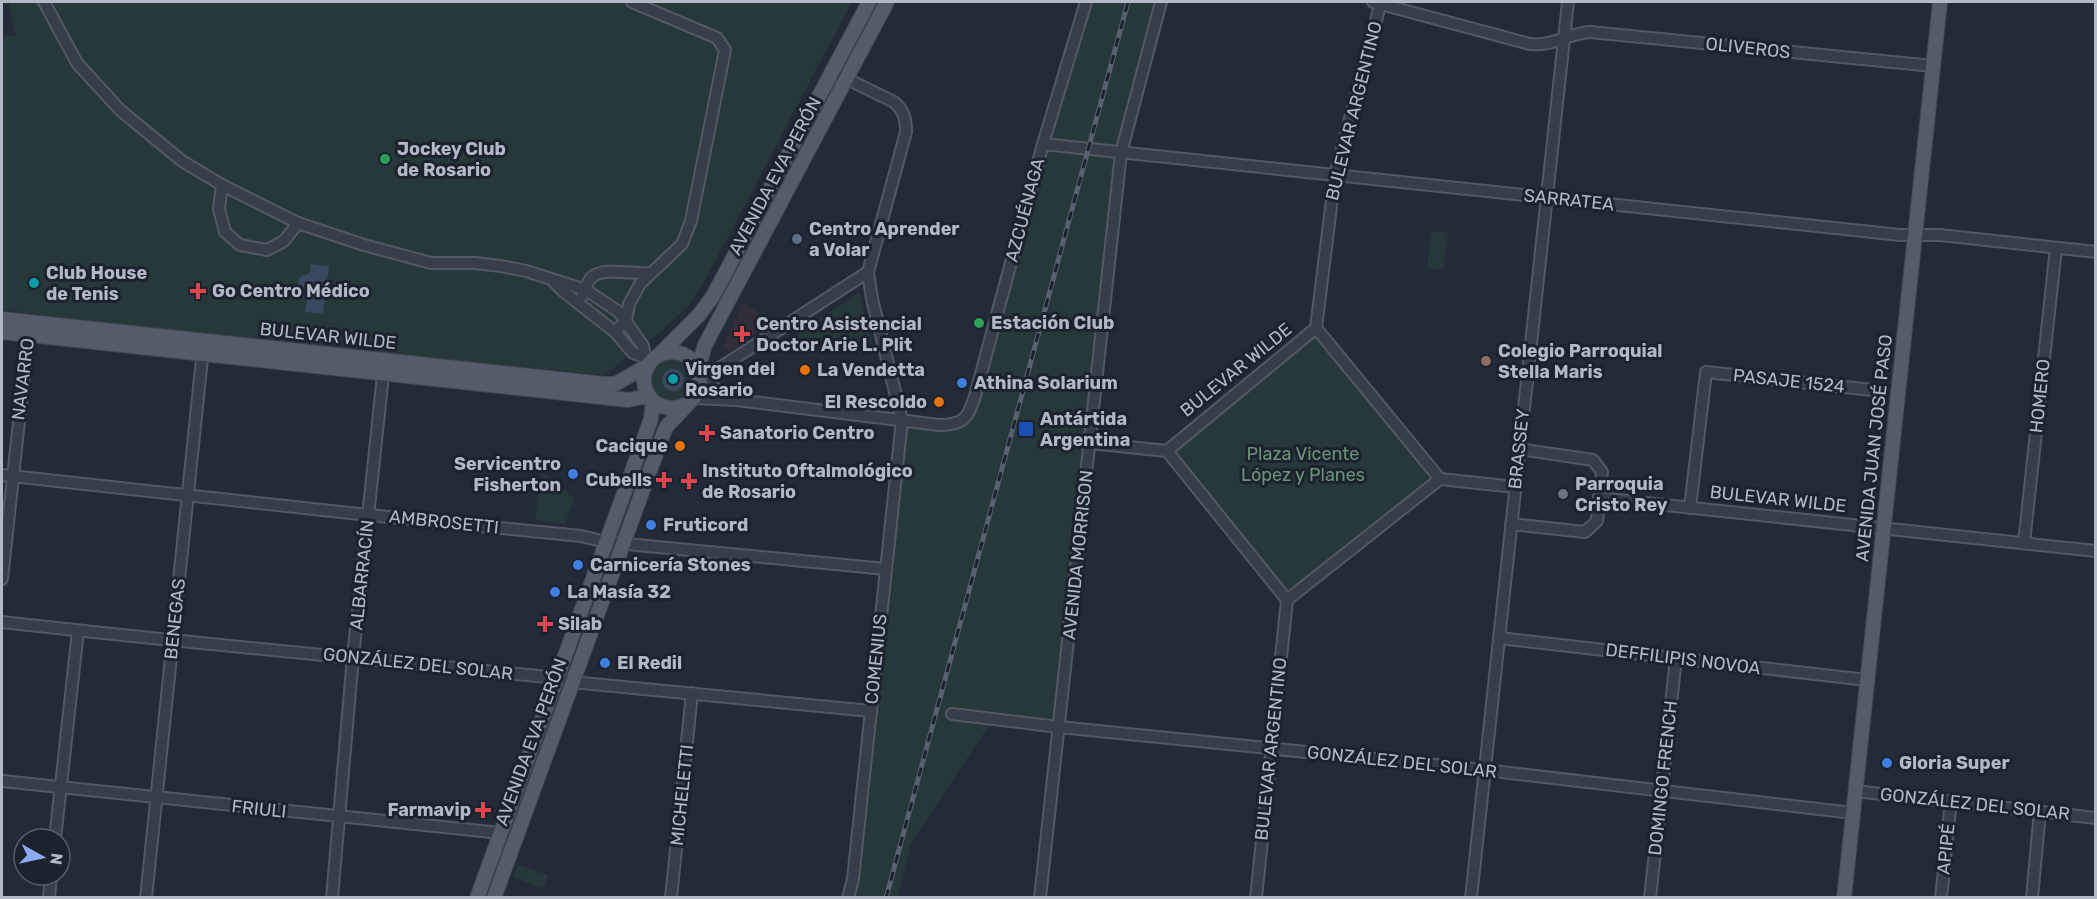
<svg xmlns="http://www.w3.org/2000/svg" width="2097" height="899" font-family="Rubik,sans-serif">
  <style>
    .medical { fill: #312e3a }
    .green { fill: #26383a }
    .water { fill: #3a4860 }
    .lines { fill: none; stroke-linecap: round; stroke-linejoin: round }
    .minor-casing { stroke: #525864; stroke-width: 14 }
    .major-casing { stroke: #404652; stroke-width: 16 }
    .minor { stroke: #373d49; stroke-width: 10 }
    .major { stroke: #555c69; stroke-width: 14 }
    .rail-casing { stroke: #596170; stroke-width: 5 }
    .rail { stroke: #1c222e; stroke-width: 3; stroke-dasharray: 9; stroke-linecap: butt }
    .leisure-dot { fill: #2e9e5b; stroke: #1c222e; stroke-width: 2 }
    .service-dot { fill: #5c6f8a; stroke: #1c222e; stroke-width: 2 }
    .culture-dot { fill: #0f9aa8; stroke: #1c222e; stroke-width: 2 }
    .health-dot { fill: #e0444e; stroke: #1c222e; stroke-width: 2 }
    .education-dot { fill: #8d6e63; stroke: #1c222e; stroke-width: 2 }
    .food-dot { fill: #e8710a; stroke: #1c222e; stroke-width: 2 }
    .shop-dot { fill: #3f7fe0; stroke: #1c222e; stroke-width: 2 }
    .transit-dot { fill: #1a4fb4; stroke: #1c222e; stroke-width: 2 }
    .worship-dot { fill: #6b7280; stroke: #1c222e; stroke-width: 2 }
    .labels { text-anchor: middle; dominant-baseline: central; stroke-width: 6; stroke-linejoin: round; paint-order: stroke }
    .street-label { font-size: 18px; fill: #b2b8c5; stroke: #1c222e }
    .poi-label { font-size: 18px; font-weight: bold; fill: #b2b8c5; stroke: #1c222e; text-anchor: start }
    .park-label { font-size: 18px; fill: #6b9477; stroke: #1c222e }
  </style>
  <rect width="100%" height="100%" fill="#232b38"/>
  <polygon class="medical" points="743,303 754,309 771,323 729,352 723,346"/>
  <g class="green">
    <polygon points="8,2 852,2 704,282 688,306 658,334 604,375 234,338 2,310 2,35 16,36"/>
    <polygon points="1086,2 1161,2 1121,153 1059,727 993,719 911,843 898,897 848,898 902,420 939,425 965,418"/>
    <polygon points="1432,231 1448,233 1443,270 1427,268"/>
    <polygon points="859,293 875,354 780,345"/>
    <polygon points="1316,328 1440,479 1287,600 1167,451"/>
    <circle cx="672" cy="380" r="28"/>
    <polygon points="541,471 574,498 565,524 535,520"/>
    <polygon points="518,865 548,875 543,888 513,877"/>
  </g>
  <g class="water">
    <path d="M311,264L329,266L323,314L305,312L307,299C297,294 295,287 300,277L310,273Z"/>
    <circle cx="673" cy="380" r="11"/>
  </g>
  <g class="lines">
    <g class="minor-casing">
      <g id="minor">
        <polyline points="44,2 77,63 120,110 182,161 222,185 298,223 364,245 431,263 475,263 501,266 526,271 586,290 619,312 643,346 645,356"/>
        <path d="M1373,2L1530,44C1552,47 1569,33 1590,32L1933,66"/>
        <path d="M831,71L894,102C904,111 906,118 906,132L868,272L872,299L902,420L853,879L848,898"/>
        <polyline points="1043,144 1900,235 1940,235 2096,252"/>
        <polyline points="222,185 219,209 225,232 240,245 267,250 284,241 298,223"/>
        <polyline points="554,282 564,292 615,332 633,353 647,358"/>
        <path d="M582,296C585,291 587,282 591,278C602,266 635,275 650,273"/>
        <polyline points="1316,328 1335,175 1381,2"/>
        <polyline points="615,332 626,321 629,304 640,284 682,244 691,221 725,50 717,38 632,2"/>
        <polyline points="701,380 868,272"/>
        <polyline points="701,380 734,399"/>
        <path d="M695,398L737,400L939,425C964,425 968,418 975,396L1043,144L1086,2"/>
        <polyline points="1090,443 1167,451 1287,600 1440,479 1316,328 1167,451"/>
        <polyline points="2,475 368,515 581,536 606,542 886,569"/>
        <polyline points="1440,479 1515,487"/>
        <polyline points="1599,498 2096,551"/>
        <polyline points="1690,508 1706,372 1872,390"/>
        <polyline points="1511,524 1585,532 1597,521 1602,472 1593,460 1519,449"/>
        <polyline points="2024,543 2056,248"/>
        <polyline points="2,579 29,329"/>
        <path d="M2,622C186,643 371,659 556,678L572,682L871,711"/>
        <polyline points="1499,638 1867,680"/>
        <polyline points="952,714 1059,727 1484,770 1853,813"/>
        <polyline points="2,781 501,833 517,832"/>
        <polyline points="1855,791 2096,818"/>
        <polyline points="55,839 78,631"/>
        <polyline points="49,898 51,875"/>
        <polyline points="146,898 203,349"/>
        <polyline points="332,898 353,657 384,366"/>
        <polyline points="671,898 692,693"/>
        <polyline points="1040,898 1121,153 1161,2"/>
        <polyline points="1256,898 1287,600"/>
        <polyline points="1471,898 1568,2"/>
        <polyline points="1650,898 1676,658"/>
        <polyline points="1941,898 1951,801"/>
        <polyline points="2032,898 2040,811"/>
      </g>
    </g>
    <g class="major-casing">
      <g id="major">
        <polyline points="2,319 605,384 615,384 647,366"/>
        <polyline points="2,332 628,400 648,396"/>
        <circle cx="672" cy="380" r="28"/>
        <polyline points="660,354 699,315 713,296 869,2"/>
        <polyline points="698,369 705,345 887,2"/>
        <polyline points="477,898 651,419 653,401"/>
        <polyline points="494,898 664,432 667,426 689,403"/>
        <polyline points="1844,898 1940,2"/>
      </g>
    </g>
    <use href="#minor" class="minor"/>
    <use href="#major" class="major"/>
    <g class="rail-casing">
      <polyline id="rail" points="886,898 1128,2"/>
    </g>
    <use href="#rail" class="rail"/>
  </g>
  <g class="leisure-dot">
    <circle cx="385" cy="159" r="6"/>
    <circle cx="979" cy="323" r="6"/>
  </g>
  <circle class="service-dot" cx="797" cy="239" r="6"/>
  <g class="culture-dot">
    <circle cx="34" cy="283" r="6"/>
    <circle cx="673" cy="379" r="6"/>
  </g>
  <g class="health-dot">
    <path d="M195 282h6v6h6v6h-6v6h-6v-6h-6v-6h6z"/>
    <path d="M739 325h6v6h6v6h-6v6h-6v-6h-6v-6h6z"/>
    <path d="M704 424h6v6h6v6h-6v6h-6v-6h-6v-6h6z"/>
    <path d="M661 471h6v6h6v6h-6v6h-6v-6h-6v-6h6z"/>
    <path d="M686 472h6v6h6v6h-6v6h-6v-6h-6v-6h6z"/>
    <path d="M542 615h6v6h6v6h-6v6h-6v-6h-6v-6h6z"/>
    <path d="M480 801h6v6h6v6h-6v6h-6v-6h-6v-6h6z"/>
  </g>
  <circle class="education-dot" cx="1486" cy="361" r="6"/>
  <g class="food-dot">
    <circle cx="805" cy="370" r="6"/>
    <circle cx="939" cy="402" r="6"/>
    <circle cx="680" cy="446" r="6"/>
  </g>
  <g class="shop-dot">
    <circle cx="962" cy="383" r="6"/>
    <circle cx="573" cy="474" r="6"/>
    <circle cx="651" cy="525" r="6"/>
    <circle cx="578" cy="565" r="6"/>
    <circle cx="555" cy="592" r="6"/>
    <circle cx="605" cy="663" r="6"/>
    <circle cx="1887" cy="763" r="6"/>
  </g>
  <rect class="transit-dot" x="1018" y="421" width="16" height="16" rx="3"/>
  <circle class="worship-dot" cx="1563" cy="494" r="6"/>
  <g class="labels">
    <g class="street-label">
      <text transform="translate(1748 48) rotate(6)">OLIVEROS</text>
      <text transform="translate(1354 111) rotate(-76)">BULEVAR ARGENTINO</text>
      <text transform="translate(775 176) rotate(-62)">AVENIDA EVA PERÓN</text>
      <text transform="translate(1569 200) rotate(6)">SARRATEA</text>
      <text transform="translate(1025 210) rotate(-75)">AZCUÉNAGA</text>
      <text transform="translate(328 336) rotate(6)">BULEVAR WILDE</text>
      <text transform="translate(1236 370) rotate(-39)">BULEVAR WILDE</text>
      <text transform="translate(23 379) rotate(-83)">NAVARRO</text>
      <text transform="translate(1789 381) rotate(6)">PASAJE 1524</text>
      <text transform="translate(2040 396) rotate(-84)">HOMERO</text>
      <text transform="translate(1874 448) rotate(-84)">AVENIDA JUAN JOSÉ PASO</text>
      <text transform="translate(1519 449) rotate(-84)">BRASSEY</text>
      <text transform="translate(1778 499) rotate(6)">BULEVAR WILDE</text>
      <text transform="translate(444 522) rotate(6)">AMBROSETTI</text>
      <text transform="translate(1078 555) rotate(-84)">AVENIDA MORRISON</text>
      <text transform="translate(362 575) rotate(-84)">ALBARRACÍN</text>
      <text transform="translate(175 619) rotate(-84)">BENEGAS</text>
      <text transform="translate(876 659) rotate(-84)">COMENIUS</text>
      <text transform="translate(1683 659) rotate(7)">DEFFILIPIS NOVOA</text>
      <text transform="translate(418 664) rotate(6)">GONZÁLEZ DEL SOLAR</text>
      <text transform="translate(531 742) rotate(-70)">AVENIDA EVA PERÓN</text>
      <text transform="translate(1271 749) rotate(-84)">BULEVAR ARGENTINO</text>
      <text transform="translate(1402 762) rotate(6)">GONZÁLEZ DEL SOLAR</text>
      <text transform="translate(1663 778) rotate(-84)">DOMINGO FRENCH</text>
      <text transform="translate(682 795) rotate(-84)">MICHELETTI</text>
      <text transform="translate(1975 804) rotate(6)">GONZÁLEZ DEL SOLAR</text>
      <text transform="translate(259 809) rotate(6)">FRIULI</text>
      <text transform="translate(1946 849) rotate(-84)">APIPÉ</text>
    </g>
    <g class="poi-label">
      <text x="397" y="149">Jockey Club<tspan x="397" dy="21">de Rosario</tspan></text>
      <text x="809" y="229">Centro Aprender<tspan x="809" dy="21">a Volar</tspan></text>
      <text x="46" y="273">Club House<tspan x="46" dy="21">de Tenis</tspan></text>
      <text x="212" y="291">Go Centro Médico</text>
      <text x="991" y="323">Estación Club</text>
      <text x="756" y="324">Centro Asistencial<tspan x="756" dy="21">Doctor Arie L. Plit</tspan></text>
      <text x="1498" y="351">Colegio Parroquial<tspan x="1498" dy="21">Stella Maris</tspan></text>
      <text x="685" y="369">Virgen del<tspan x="685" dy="21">Rosario</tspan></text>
      <text x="817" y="370">La Vendetta</text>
      <text x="974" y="383">Athina Solarium</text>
      <text x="927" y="402" text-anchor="end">El Rescoldo</text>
      <text x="1040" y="419">Antártida<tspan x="1040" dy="21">Argentina</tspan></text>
      <text x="720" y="433">Sanatorio Centro</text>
      <text x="668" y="446" text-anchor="end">Cacique</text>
      <text x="561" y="464" text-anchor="end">Servicentro<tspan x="561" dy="21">Fisherton</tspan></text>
      <text x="702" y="471">Instituto Oftalmológico<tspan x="702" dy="21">de Rosario</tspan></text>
      <text x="652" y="480" text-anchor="end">Cubells</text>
      <text x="1575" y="484">Parroquia<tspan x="1575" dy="21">Cristo Rey</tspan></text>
      <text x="663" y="525">Fruticord</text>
      <text x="590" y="565">Carnicería Stones</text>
      <text x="567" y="592">La Masía 32</text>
      <text x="558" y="624">Silab</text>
      <text x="617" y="663">El Redil</text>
      <text x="1899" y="763">Gloria Super</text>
      <text x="471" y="810" text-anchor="end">Farmavip</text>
    </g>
    <g class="park-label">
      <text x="1303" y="454">Plaza Vicente<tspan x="1303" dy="21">López y Planes</tspan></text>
    </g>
  </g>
  <rect width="2097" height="899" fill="none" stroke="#b2b8c5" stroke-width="6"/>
  <g transform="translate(42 857) rotate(98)"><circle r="28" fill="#1c222e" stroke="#585e6a" stroke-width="1.5"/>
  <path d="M0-4.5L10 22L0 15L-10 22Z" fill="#8cacf0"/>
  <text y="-9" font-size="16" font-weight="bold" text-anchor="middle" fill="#b2b8c5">N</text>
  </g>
</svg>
